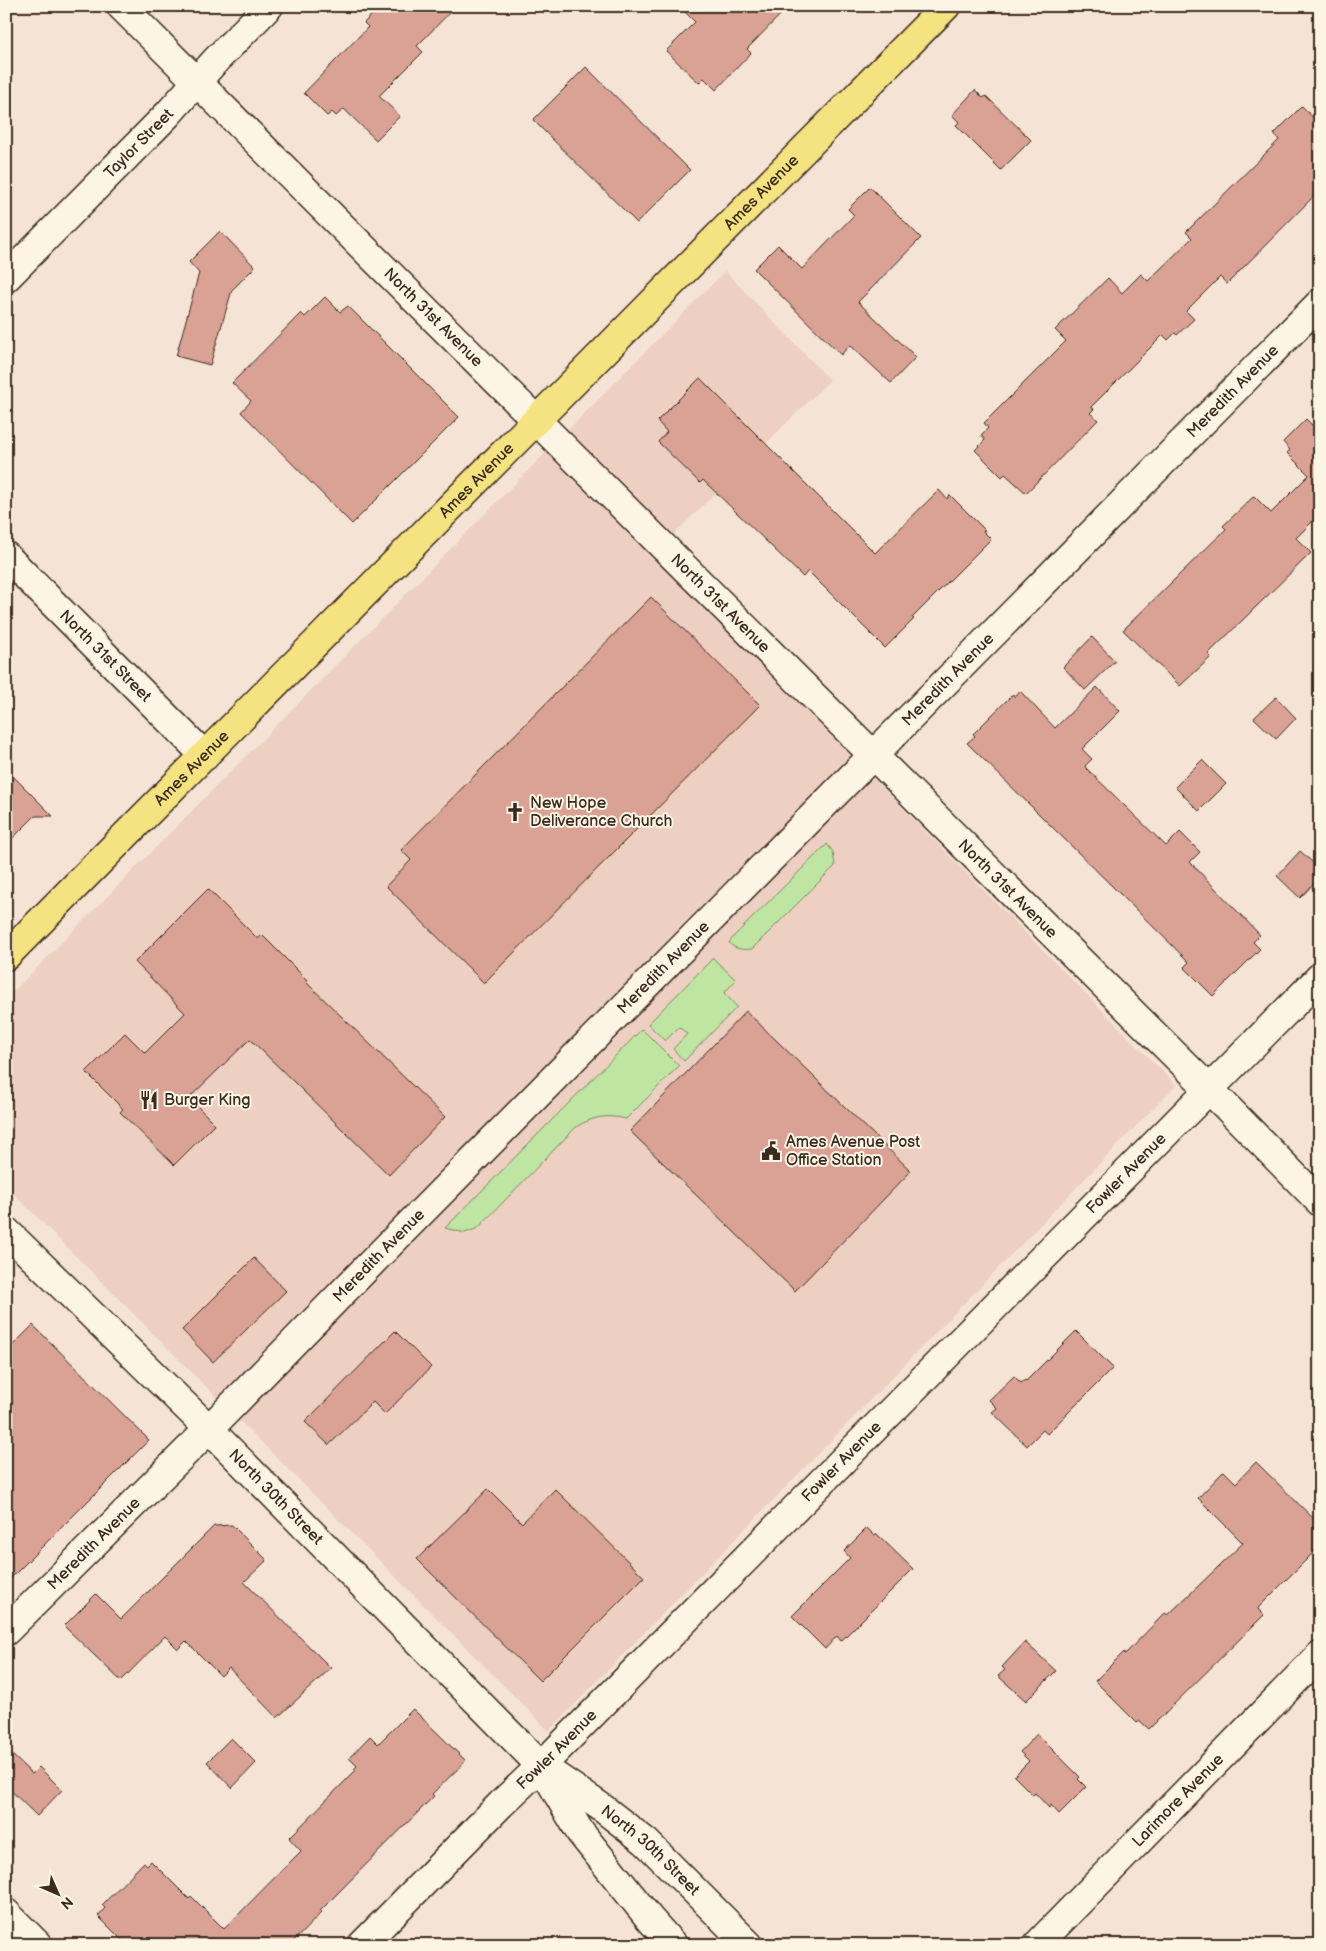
<svg xmlns="http://www.w3.org/2000/svg" width="1326" height="1951" font-family="'Balsamiq Sans',sans-serif">
  <style>
    .built { fill: #edd0c2 }
    .green { fill: #bee6a2; stroke: #7c8860 }
    .building { fill: #daa295; stroke: #3b2a1e }
    .lines { fill: none; stroke-linecap: round; stroke-linejoin: round }
    .street-casing { stroke: #3b2a1e; stroke-width: 31 }
    .secondary-casing { stroke: #3b2a1e; stroke-width: 31 }
    .primary-casing { stroke: #3b2a1e; stroke-width: 31 }
    .street { stroke: #fcf5e5; stroke-width: 28 }
    .secondary { stroke: #fcf5e5; stroke-width: 28 }
    .primary { stroke: #f5e382; stroke-width: 28 }
    .labels { text-anchor: middle; dominant-baseline: central; stroke-width: 4; stroke-linejoin: round; paint-order: stroke }
    .street-label { font-size: 16px; fill: #3b2a1e; stroke: #fcf5e5 }
    .poi-label { font-size: 16px; fill: #3b2a1e; stroke: #fcf5e5; text-anchor: start }
  </style>
  <rect width="100%" height="100%" fill="#f5e4d5"/>
  <filter id="ink" filterUnits="userSpaceOnUse"><feTurbulence type="fractalNoise" baseFrequency=".02" numOctaves="2"/><feDisplacementMap in="SourceGraphic" scale="10" xChannelSelector="R" yChannelSelector="G"/><feConvolveMatrix kernelMatrix="1 2 1 2 8 2 1 2 1" color-interpolation-filters="sRGB"/></filter>
  <g filter="url(#ink)">
    <polygon class="built" points="725,271 830,380 653,555 1176,1085 549,1731 6,1186 6,999"/>
    <g class="green">
      <path d="M827,844L833,852L835,866L752,949C743,950 736,950 729,943L734,936Z"/>
      <polygon points="713,958 736,980 724,993 737,1007 684,1061 673,1049 687,1034 679,1027 665,1041 648,1024"/>
      <path d="M642,1029L679,1066L626,1119C607,1114 592,1117 576,1127L478,1228L465,1233L445,1228Z"/>
    </g>
    <g class="building">
      <polygon points="380,6 456,6 417,46 423,52 379,96 400,116 376,140 344,109 336,116 332,112 327,116 304,93 368,27 364,23"/>
      <polygon points="679,6 789,6 747,49 751,53 716,90 704,78 699,83 666,51 695,22"/>
      <polygon points="586,67 690,170 637,223 533,120"/>
      <polygon points="975,90 983,98 986,96 1031,140 1001,170 956,125 959,122 952,115"/>
      <polygon points="1302,106 1320,125 1320,190 1227,284 1220,277 1186,311 1194,319 1177,335 1175,333 1168,340 1163,335 1091,407 1094,409 1090,413 1098,420 1026,493 1005,474 1002,477 975,450 985,440 981,435 988,428 984,423 1066,341 1055,330 1108,278 1122,293 1141,274 1148,281 1192,238 1186,232 1279,140 1274,134"/>
      <polygon points="870,187 921,238 858,302 916,357 891,383 850,345 841,355 754,269 778,245 802,269 854,215 848,209"/>
      <polygon points="220,231 255,267 232,290 210,365 176,356 199,273 189,262"/>
      <polygon points="325,297 340,312 348,306 459,417 352,524 241,412 251,401 232,383 301,313 305,317"/>
      <polygon points="700,378 875,553 939,490 947,499 950,495 985,530 983,531 991,539 912,618 914,619 885,648 808,571 803,577 703,480 700,483 658,442 667,432 657,421"/>
      <polygon points="1306,419 1320,433 1320,514 1296,538 1311,553 1208,654 1211,657 1180,686 1123,630 1226,529 1223,526 1254,496 1271,513 1309,475 1287,453 1290,450 1283,442"/>
      <polygon points="651,597 760,705 484,983 386,886 411,860 401,850"/>
      <polygon points="1092,637 1115,661 1085,690 1063,667"/>
      <polygon points="1097,687 1120,711 1082,749 1092,759 1085,766 1086,768 1166,846 1180,832 1200,852 1190,862 1260,935 1253,942 1260,949 1213,996 1184,967 1189,962 967,743 975,736 973,734 1013,694 1015,697 1020,691 1055,728"/>
      <polygon points="1276,697 1296,718 1276,739 1254,718"/>
      <polygon points="1202,760 1226,784 1199,811 1175,787"/>
      <polygon points="6,769 53,816 35,816 6,845"/>
      <polygon points="1300,851 1320,869 1320,877 1300,898 1277,876"/>
      <polygon points="208,889 258,939 262,935 308,981 306,982 445,1117 389,1175 250,1039 189,1098 215,1124 174,1165 120,1112 123,1109 86,1072 125,1033 145,1053 185,1013 135,962"/>
      <polygon points="746,1011 911,1171 795,1291 630,1131"/>
      <polygon points="254,1258 286,1291 213,1362 182,1330"/>
      <polygon points="33,1325 149,1440 6,1583 6,1352"/>
      <polygon points="395,1331 431,1367 385,1414 373,1402 329,1445 305,1422"/>
      <polygon points="1076,1331 1113,1368 1047,1434 1043,1430 1027,1446 992,1412 997,1408 989,1400 1014,1376 1021,1383 1025,1380 1026,1381"/>
      <polygon points="1256,1462 1320,1525 1320,1546 1259,1607 1258,1609 1264,1615 1149,1729 1140,1721 1137,1723 1095,1681 1124,1652 1125,1654 1165,1613 1168,1615 1243,1543 1198,1498 1224,1471 1236,1483"/>
      <polygon points="488,1489 522,1523 555,1489 644,1577 540,1681 417,1559"/>
      <polygon points="232,1525 267,1560 244,1582 331,1668 277,1718 229,1668 221,1676 186,1641 178,1649 165,1636 121,1681 64,1626 96,1594 121,1619 214,1526"/>
      <polygon points="867,1528 875,1536 877,1534 913,1569 841,1641 837,1636 825,1649 792,1616 850,1558 844,1551"/>
      <polygon points="1025,1642 1056,1671 1026,1701 998,1676 1005,1670 1002,1667"/>
      <polygon points="413,1709 466,1761 432,1794 434,1796 320,1911 322,1912 290,1945 127,1945 98,1916 105,1908 102,1905 144,1862 147,1865 151,1861 189,1899 191,1896 224,1929 301,1851 289,1838 356,1770 354,1769 357,1766 349,1758 370,1736 378,1744"/>
      <polygon points="1037,1734 1080,1777 1078,1779 1086,1787 1059,1814 1051,1805 1049,1808 1035,1793 1033,1795 1014,1776 1029,1761 1020,1752"/>
      <polygon points="231,1738 256,1763 232,1788 207,1762"/>
      <polygon points="6,1749 32,1774 39,1767 62,1790 37,1816 6,1786"/>
    </g>
    <g class="lines">
      <g class="street-casing">
        <g id="street">
          <path id="s1" d="M6,278L168,114L216,60L269,6"/>
          <path id="s2" d="M536,420L1210,1090L1320,1202"/>
          <path id="s3" d="M6,556L205,756"/>
          <path id="s4" d="M6,1631L209,1429L381,1253L1320,303"/>
          <polyline points="6,1913 38,1945"/>
          <path id="s5" d="M362,1945L501,1804L541,1766L1320,977"/>
          <path id="s6" d="M1037,1945L1320,1655"/>
        </g>
      </g>
      <g class="secondary-casing">
        <g id="secondary">
          <path id="s7" d="M121,6L536,420"/>
          <path id="s8" d="M6,1231L209,1429L541,1766L601,1807L646,1842L749,1945"/>
          <polyline points="546,1774 580,1832 649,1918 673,1945"/>
        </g>
      </g>
      <g class="primary-casing">
        <g id="primary">
          <path id="s9" d="M6,956L946,6"/>
        </g>
      </g>
      <use href="#street" class="street"/>
      <use href="#secondary" class="secondary"/>
      <use href="#primary" class="primary"/>
    </g>
  </g>
  <defs>
    <g id="church-bare" transform="scale(1.5)"><path d="M-1.2-6h2.4v3.5h3.3v2.4h-3.3V6h-2.4V-.1h-3.3v-2.4h3.3Z" fill="#3b2a1e" stroke="#fcf5e5" stroke-width="2.5" paint-order="stroke"/></g>
    <g id="restaurant-bare" transform="scale(1.5)"><path d="M-5-6h1v4h1v-4h1v4h1v-4h1v5L-1.5 .5V6h-2V.5L-5-1ZM5-6V6H3V1.5H1.5Q1.5-4 5-6Z" fill="#3b2a1e" stroke="#fcf5e5" stroke-width="2.5" paint-order="stroke"/></g>
    <g id="civic-bare" transform="scale(1.5)"><path d="M-.6-6.5H3V-4.5H.6V-3L4-1V1h2V6H-6V1h2V-1L-.6-3ZM-1.2 2.5V6h2.4V2.5Z" fill="#3b2a1e" stroke="#fcf5e5" stroke-width="2.5" paint-order="stroke"/></g>
  </defs>
  <g fill-rule="evenodd">
    <use href="#church-bare" x="515" y="812"/>
    <use href="#restaurant-bare" x="149" y="1100"/>
    <use href="#civic-bare" x="771" y="1151"/>
  </g>
  <g class="labels">
    <g class="street-label">
      <text stroke="none"><textPath href="#s1" startOffset="189">Taylor Street</textPath></text>
      <text stroke="none"><textPath href="#s9" startOffset="1074">Ames Avenue</textPath></text>
      <text stroke="none"><textPath href="#s7" startOffset="441">North 31st Avenue</textPath></text>
      <text stroke="none"><textPath href="#s4" startOffset="1744">Meredith Avenue</textPath></text>
      <text stroke="none"><textPath href="#s9" startOffset="669">Ames Avenue</textPath></text>
      <text stroke="none"><textPath href="#s2" startOffset="260">North 31st Avenue</textPath></text>
      <text stroke="none"><textPath href="#s3" startOffset="141">North 31st Street</textPath></text>
      <text stroke="none"><textPath href="#s4" startOffset="1339">Meredith Avenue</textPath></text>
      <text stroke="none"><textPath href="#s9" startOffset="264">Ames Avenue</textPath></text>
      <text stroke="none"><textPath href="#s2" startOffset="665">North 31st Avenue</textPath></text>
      <text stroke="none"><textPath href="#s4" startOffset="934">Meredith Avenue</textPath></text>
      <text stroke="none"><textPath href="#s5" startOffset="1086">Fowler Avenue</textPath></text>
      <text stroke="none"><textPath href="#s4" startOffset="529">Meredith Avenue</textPath></text>
      <text stroke="none"><textPath href="#s5" startOffset="681">Fowler Avenue</textPath></text>
      <text stroke="none"><textPath href="#s8" startOffset="379">North 30th Street</textPath></text>
      <text stroke="none"><textPath href="#s4" startOffset="124">Meredith Avenue</textPath></text>
      <text stroke="none"><textPath href="#s5" startOffset="276">Fowler Avenue</textPath></text>
      <text stroke="none"><textPath href="#s6" startOffset="202">Larimore Avenue</textPath></text>
      <text stroke="none"><textPath href="#s8" startOffset="895">North 30th Street</textPath></text>
    </g>
    <g class="poi-label">
      <text x="530" y="803">New Hope<tspan x="530" dy="18">Deliverance Church</tspan></text>
      <text x="164" y="1100">Burger King</text>
      <text x="786" y="1142">Ames Avenue Post<tspan x="786" dy="18">Office Station</tspan></text>
    </g>
  </g>
  <rect width="1326" height="1951" fill="none" stroke="#fcf5e5" stroke-width="25"/>
  <rect x="12" y="12" width="1301" height="1926" fill="none" stroke="#3b2a1e" stroke-width="2" filter="url(#ink)"/>
  <g transform="translate(58 1894) rotate(135)" stroke="#fcf5e5" stroke-width="4" paint-order="stroke">
  <path d="M0-4L9 19L0 12L-9 19Z" fill="#3b2a1e"/>
  <text y="-8" font-size="14" font-weight="bold" text-anchor="middle" fill="#3b2a1e">N</text>
  </g>
</svg>
